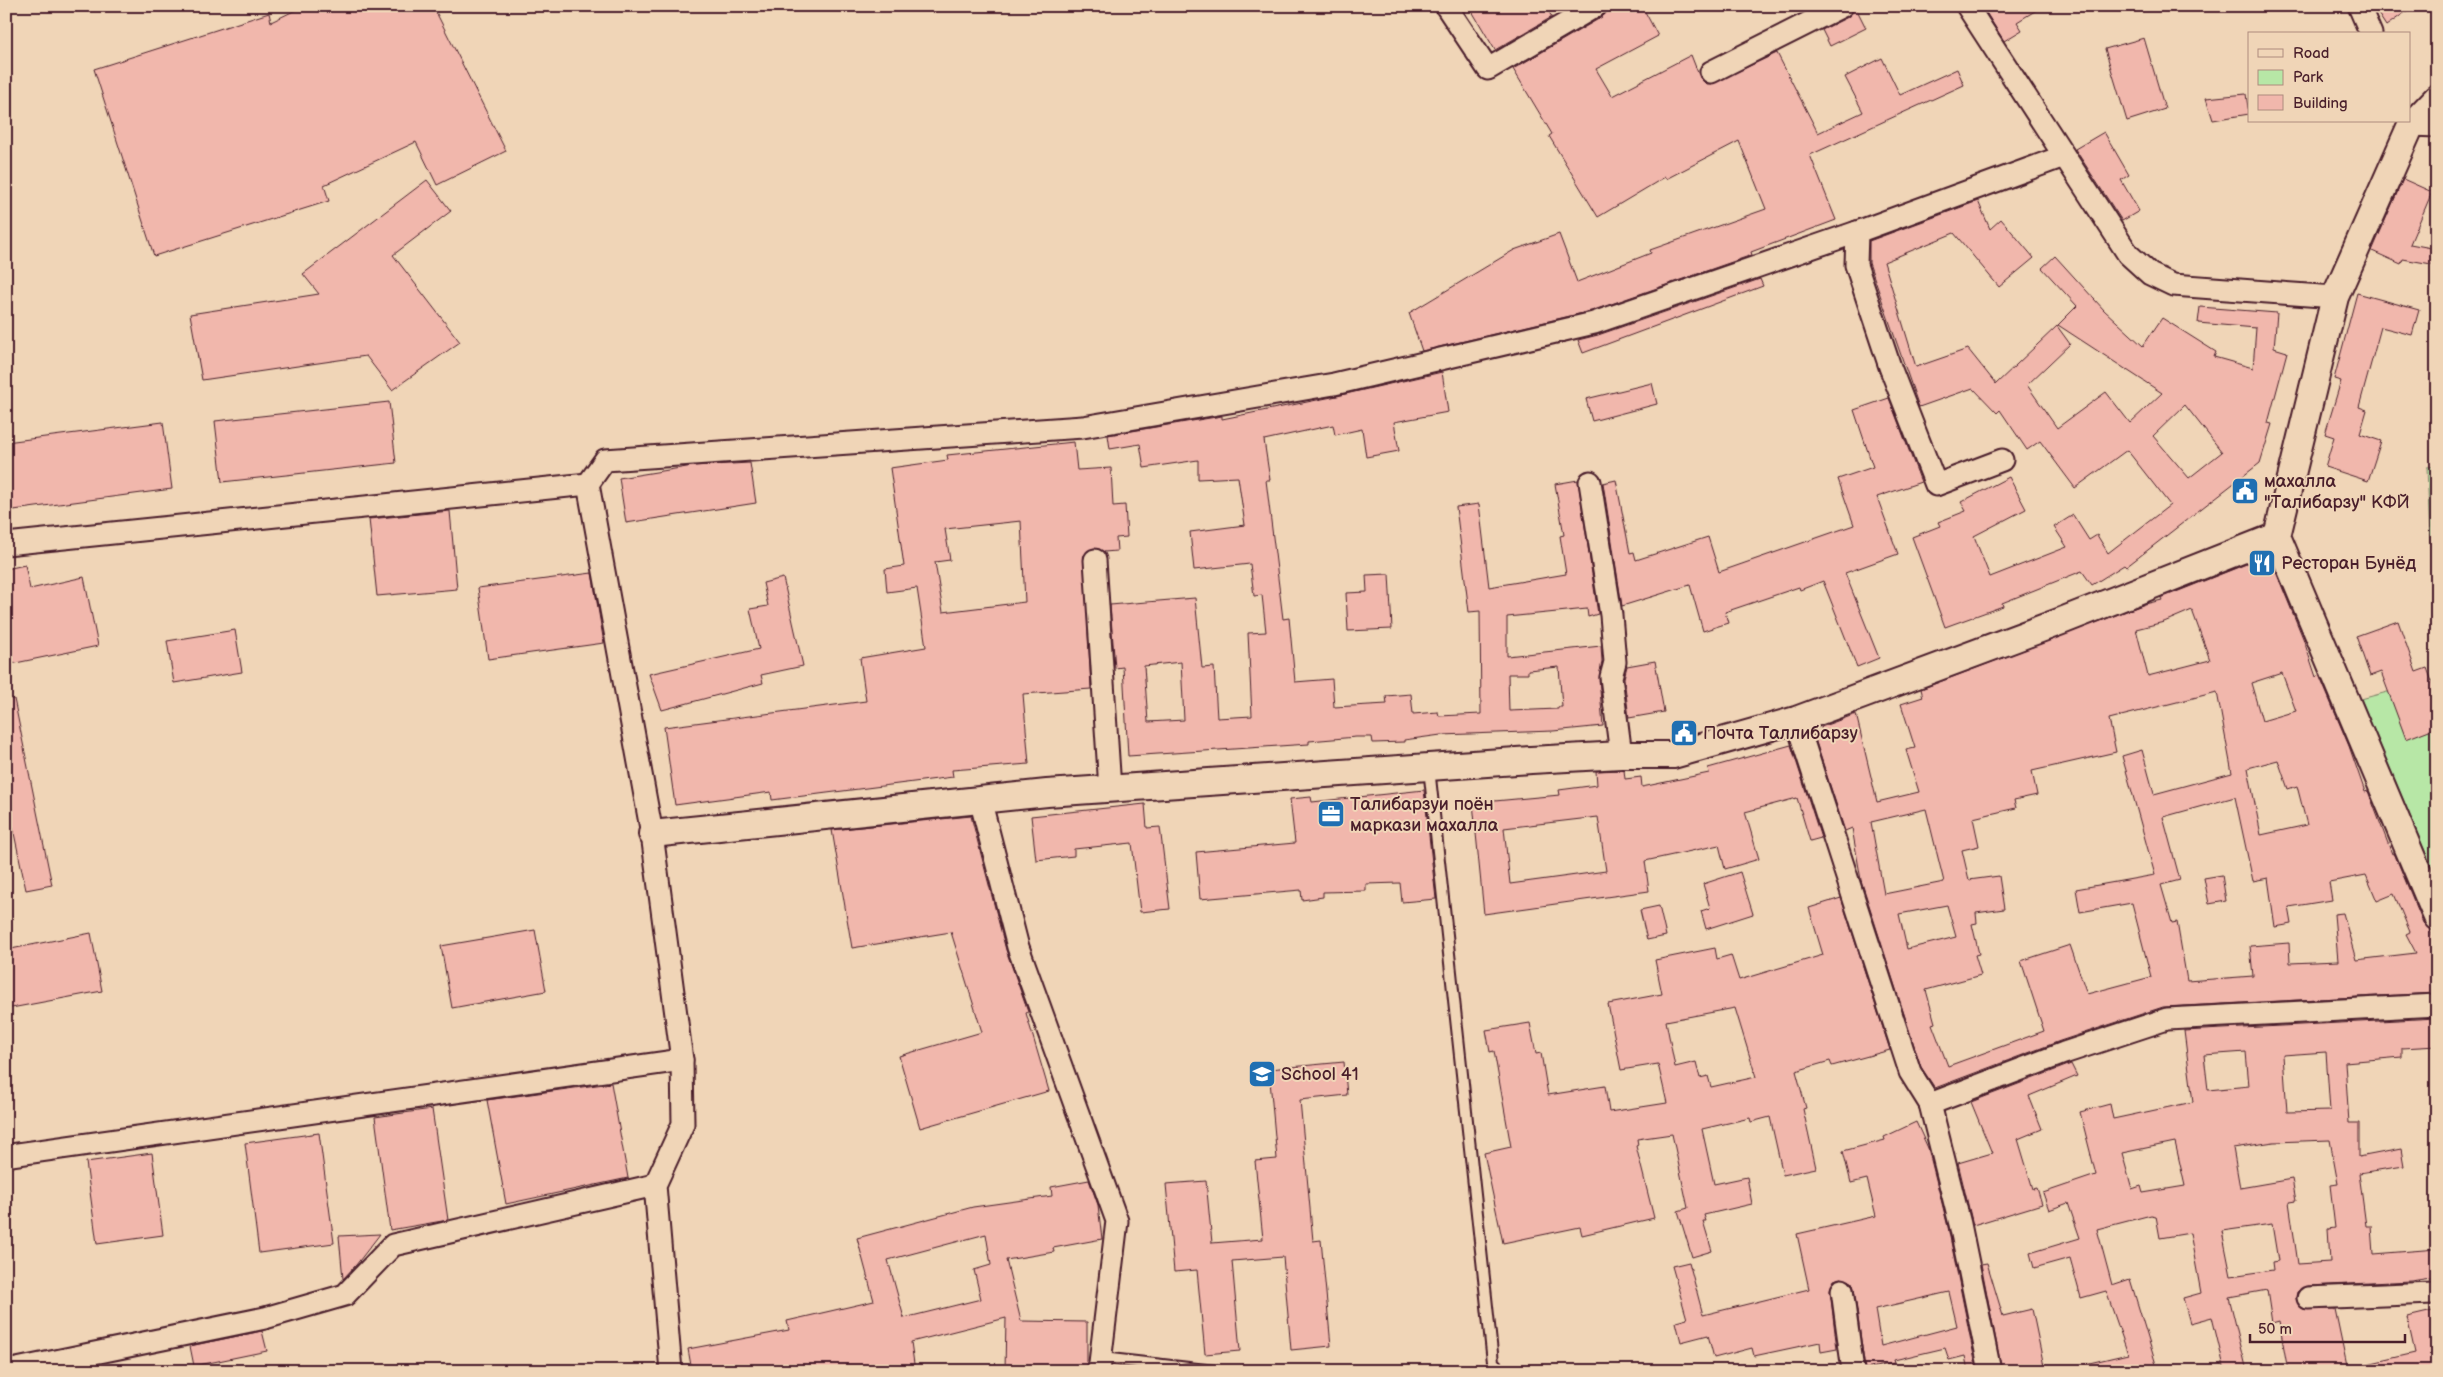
<svg xmlns="http://www.w3.org/2000/svg" width="2443" height="1377" font-family="'Balsamiq Sans',sans-serif">
  <style>
    .green { fill: #b7e7a6; stroke: #808368 }
    .building { fill: #f1b7ac; stroke: #4a1f2b; fill-rule: evenodd }
    .lines { fill: none; stroke-linecap: round; stroke-linejoin: round }
    .service-casing { stroke: #4a1f2b; stroke-width: 14 }
    .minor-casing { stroke: #4a1f2b; stroke-width: 25 }
    .tertiary-casing { stroke: #4a1f2b; stroke-width: 30 }
    .service { stroke: #f0d5b7; stroke-width: 10 }
    .minor { stroke: #f0d5b7; stroke-width: 21 }
    .tertiary { stroke: #f0d5b7; stroke-width: 26 }
    .labels { text-anchor: middle; dominant-baseline: central; stroke-width: 4; stroke-linejoin: round; paint-order: stroke }
    .poi-label { font-size: 18px; fill: #4a1f2b; stroke: #f0d5b7; text-anchor: start }
  </style>
  <rect width="100%" height="100%" fill="#f0d5b7"/>
  <filter id="ink" filterUnits="userSpaceOnUse"><feTurbulence type="fractalNoise" baseFrequency=".02" numOctaves="2"/><feDisplacementMap in="SourceGraphic" scale="10" xChannelSelector="R" yChannelSelector="G"/><feConvolveMatrix kernelMatrix="1 2 1 2 8 2 1 2 1" color-interpolation-filters="sRGB"/></filter>
  <g filter="url(#ink)">
    <polygon class="green" points="2437,466 2437,880 2361,699 2436,679 2427,467"/>
    <g class="building">
      <polygon points="304,6 433,6 506,151 437,185 416,142 324,185 329,201 154,256 94,69 269,13 271,22"/>
      <polygon points="1469,6 1545,6 1552,17 1495,50"/>
      <polygon points="1612,6 1642,6 1658,36 1596,69 1612,96 1691,55 1700,78 1706,84 1711,84 1777,53 1818,133 1863,112 1845,77 1882,58 1900,95 1957,69 1964,85 1810,155 1836,220 1751,252 1752,255 1591,311 1422,351 1409,313 1514,250 1559,234 1577,282 1651,253 1650,250 1766,209 1739,141 1666,179 1665,177 1598,217 1549,136 1552,134 1513,69 1602,17"/>
      <polygon points="1855,6 1866,28 1830,46 1822,30 1848,17"/>
      <polygon points="1982,6 2043,6 2017,22 2022,30 2004,41"/>
      <polygon points="2373,6 2414,6 2386,26"/>
      <polygon points="2144,38 2165,109 2127,121 2105,49"/>
      <polygon points="2246,94 2249,114 2213,120 2206,98"/>
      <polygon points="2104,132 2129,175 2121,180 2139,211 2122,221 2075,149"/>
      <polygon points="2403,179 2432,192 2410,244 2437,249 2437,265 2403,259 2401,264 2372,251"/>
      <polygon points="427,180 451,211 393,255 460,342 392,390 366,356 202,380 190,314 319,294 303,274"/>
      <path d="M1978,201L1990,229L2001,219L2034,258L1999,287L1954,233L1884,262L1916,367L1968,349L1996,384L2057,326L2070,344L2027,385L2057,428L2106,392L2130,423L2162,393L2058,325L2077,306L2042,268L2055,256L2104,310L2143,346L2162,318L2216,352L2214,357L2253,368L2256,328L2198,323L2200,307L2277,313L2274,348L2287,352L2268,423L2272,424L2260,463L2126,567L2124,565L2092,585L2082,571L2002,603L2003,606L1945,627L1912,537L1940,526L1938,522L1966,511L1961,502L2009,477L2026,509L1974,536L1990,577L2067,547L2054,527L2073,515L2089,540L2097,535L2108,553L2170,505L2127,450L2075,488L2040,441L2027,450L2000,410L1997,413L1973,388L1919,407L1869,263V241ZM2185,405L2222,452L2189,478L2153,436Z"/>
      <polygon points="1760,279 1763,286 1583,353 1578,340 1598,335"/>
      <polygon points="2357,293 2419,310 2412,335 2381,327 2359,407 2367,410 2360,434 2381,441 2368,481 2325,467 2334,437 2325,434 2341,381 2334,379"/>
      <path d="M1442,372L1448,412L1394,422L1399,451L1366,457L1362,429L1335,435L1333,425L1264,440L1270,480H1266L1283,619L1289,618L1295,682L1332,679L1334,707L1387,704L1386,696L1411,694L1413,714L1438,712L1439,716L1481,714L1480,611L1469,612L1456,507L1479,504L1489,587L1566,574L1560,536L1564,535L1555,484L1578,480L1598,614L1588,617L1587,609L1507,617V656L1601,646L1602,661L1599,678L1603,726L1553,731L1441,735L1404,740V742L1373,743L1372,737H1356L1309,741V744L1128,756L1123,667L1115,668L1110,605L1195,598L1202,668L1214,667L1217,718L1252,716L1248,633L1266,632L1262,595L1254,596L1250,564L1194,570L1190,532L1245,525L1238,477L1198,479V460L1144,468L1140,444L1110,449L1108,435L1222,416V419L1337,396ZM1181,662L1184,720L1148,722L1144,666ZM1559,667L1562,707H1558V709L1509,711L1508,674H1528V670Z"/>
      <polygon points="1652,383 1657,404 1592,421 1586,399"/>
      <polygon points="1889,398 1921,482 1877,497 1898,554 1845,573 1879,658 1857,667 1823,581 1800,590 1799,587 1725,612 1728,623 1703,631 1690,585 1622,606 1603,483 1616,480 1630,553 1634,552 1636,560 1708,537 1719,572 1854,525 1838,479 1873,467 1854,410"/>
      <polygon points="389,402 396,463 222,482 215,421"/>
      <polygon points="163,422 172,489 6,511 6,442"/>
      <path d="M1074,442L1077,470L1111,468L1113,506L1125,505L1127,537L1116,538L1117,551L1104,552L1094,548L1084,555L1091,689L1023,694L1029,764L952,770L953,777L772,800L771,792L675,805L664,727L866,701L860,658L926,647L917,588L887,592L885,569L904,566L890,468L948,460L947,455ZM1021,521L1025,602L943,612L935,562L950,560L945,529Z"/>
      <polygon points="750,463 756,503 626,523 619,478 693,466"/>
      <polygon points="450,511 457,589 377,596 369,519"/>
      <path d="M2269,555L2303,638L2316,677L2319,675L2349,746L2365,792L2368,791L2392,854L2394,853L2423,923L2430,930L2437,947V993L2163,1007L2060,1041L1935,1088L1921,1067L1861,880L1852,828L1845,831L1815,739L1823,736L1821,727L1856,714L1877,802L1919,792L1906,750L1915,748L1901,704L1923,697L1921,689L2145,604L2162,600L2161,598ZM2192,610L2210,660L2148,676L2136,629L2164,622ZM2282,673L2296,711L2262,721L2251,683ZM2217,692L2232,773L2154,794L2142,750L2122,756L2155,875L2076,889L2080,912L2132,903L2151,977L2087,994L2070,945L2021,961L2044,1031L1948,1066L1932,1024L1935,1023L1926,990L1981,975L1975,955L1979,954L1972,924L1977,923L1976,913L2004,909L1999,876L1969,880L1962,850L1979,846L1973,818L2016,808L2014,800L2037,795L2032,771L2116,752L2109,719ZM2278,760L2288,789L2297,786L2307,825L2261,835L2248,768ZM2235,797L2253,881L2268,878L2275,927L2292,924L2289,907L2332,900L2329,882L2366,875L2377,901L2394,894L2410,932L2406,934L2416,953L2356,960L2343,913L2334,914L2338,961L2290,963L2289,943L2250,946L2253,976L2187,981L2177,922L2172,923L2161,885L2180,880L2163,817ZM1926,809L1944,882L1884,894L1871,822ZM1947,905L1956,937L1907,949L1899,914Z"/>
      <polygon points="25,565 30,589 84,577 98,646 6,665 6,569"/>
      <polygon points="592,573 604,643 488,659 478,588"/>
      <polygon points="1389,574 1392,629 1348,631 1346,593 1367,592 1366,575"/>
      <polygon points="783,578 803,666 761,675 763,683 662,710 649,674 759,649 750,609 768,606 763,583"/>
      <polygon points="2398,621 2416,672 2427,668 2437,695 2437,727 2406,739 2381,672 2370,676 2356,636"/>
      <polygon points="235,630 242,672 174,683 167,641"/>
      <polygon points="1655,661 1664,712 1629,718 1624,678 1627,666"/>
      <polygon points="6,699 14,699 52,885 26,890 6,795"/>
      <path d="M1791,745L1821,838L1810,841L1797,798L1745,812L1759,859L1725,869L1719,845L1645,861L1649,891L1484,914L1473,803L1560,795L1559,790L1597,785L1596,771L1624,770L1625,779L1641,777L1642,787L1709,773L1708,768ZM1598,817L1606,871L1510,884L1504,828Z"/>
      <polygon points="1424,790 1436,899 1402,902 1400,883 1366,884 1366,891 1323,892 1323,897 1302,900 1301,890 1200,899 1196,852 1295,843 1290,799 1311,797 1312,802"/>
      <polygon points="1145,804 1147,828 1160,827 1170,909 1140,912 1132,843 1074,849 1074,856 1036,860 1031,816"/>
      <polygon points="971,816 1006,950 1028,1012 1026,1013 1049,1091 920,1128 899,1056 982,1032 951,932 852,948 832,830"/>
      <polygon points="1740,872 1753,914 1706,929 1701,911 1710,908 1703,884"/>
      <polygon points="2222,875 2226,901 2209,904 2204,878"/>
      <path d="M1841,898L1890,1050L1832,1066L1830,1061L1796,1071L1806,1108L1803,1109L1816,1168L1783,1175L1770,1117L1751,1122L1750,1118L1702,1129L1714,1184L1747,1177L1752,1204L1704,1215L1706,1221H1703L1712,1251L1692,1257L1678,1211L1688,1208L1672,1134L1637,1139L1638,1145L1636,1146L1654,1218L1582,1235L1580,1227L1503,1243L1484,1153L1511,1147L1494,1051L1490,1052L1486,1030L1530,1023L1536,1054L1541,1053L1548,1095L1605,1086L1609,1112L1667,1103L1658,1064L1621,1070L1608,1004L1662,994L1655,960L1715,948L1717,959L1731,955L1739,980L1823,955L1809,908ZM1735,1008L1756,1077L1711,1087L1708,1076L1700,1078L1696,1062L1675,1067L1666,1021Z"/>
      <polygon points="1659,906 1666,936 1647,940 1640,910"/>
      <polygon points="535,930 546,991 452,1008 441,946"/>
      <polygon points="91,933 102,991 6,1009 6,950"/>
      <path d="M2437,1018V1046L2402,1048V1057L2345,1062L2349,1123H2359V1157L2401,1149L2404,1166L2359,1173L2366,1226H2371L2373,1254L2437,1249V1277L2411,1281L2308,1286L2297,1292L2296,1299L2303,1309H2335L2348,1371H2288L2279,1321L2272,1323L2267,1290L2229,1297L2247,1371H2225L2212,1317L2190,1323L2183,1298L2201,1293L2190,1233L2160,1238L2156,1216L2151,1215L2097,1229L2112,1285L2130,1279L2158,1371H2086L2085,1364L2128,1354L2106,1291L2081,1298L2070,1258L2034,1268L2030,1253L2080,1238L2068,1203L2049,1210L2043,1193L2096,1175L2080,1112L2110,1104L2113,1119L2193,1102L2184,1031ZM2246,1052L2249,1086L2208,1090L2204,1055ZM2326,1052L2330,1111L2287,1112L2283,1055ZM2330,1140L2338,1184L2330,1185L2335,1228L2328,1229L2330,1262L2298,1264L2289,1202L2296,1201L2292,1179L2240,1188L2233,1148L2274,1142ZM2175,1142L2185,1186L2143,1193L2141,1186L2132,1189L2122,1153ZM2272,1224L2278,1261L2272,1262L2273,1270L2231,1276L2222,1231Z"/>
      <polygon points="1344,1062 1347,1095 1300,1100 1313,1241 1321,1240 1331,1346 1291,1350 1283,1257 1232,1261 1240,1351 1205,1354 1197,1270 1174,1272 1166,1184 1206,1181 1212,1243 1263,1239 1255,1161 1277,1159 1269,1069"/>
      <polygon points="2071,1064 2077,1076 2029,1096 2042,1129 2018,1139 2033,1189 2037,1188 2042,1204 1973,1225 1958,1163 1992,1153 1971,1102"/>
      <polygon points="611,1083 628,1178 506,1204 487,1100"/>
      <polygon points="432,1109 448,1220 390,1230 375,1117"/>
      <path d="M1916,1122L1928,1148L1948,1227L1977,1371H1968L1965,1356L1949,1360L1945,1348L1894,1360L1895,1363L1865,1369L1854,1288L1852,1282L1841,1278L1834,1280L1830,1291L1837,1349L1821,1352L1820,1342L1754,1356L1752,1348L1714,1358L1708,1335L1681,1342L1676,1322L1687,1319L1672,1266L1689,1262L1703,1315L1809,1289L1797,1234L1876,1216L1867,1179L1851,1183L1843,1151L1885,1140L1884,1137ZM1949,1292L1957,1326L1881,1346L1875,1309Z"/>
      <polygon points="319,1133 334,1243 259,1253 245,1143"/>
      <polygon points="152,1153 163,1235 97,1244 86,1162"/>
      <path d="M1089,1180L1098,1205L1102,1239L1053,1248L1054,1252L1006,1260L1021,1321L1087,1322V1371H1005L1006,1318L911,1342L915,1371H692L688,1349L789,1330L787,1321L874,1301L857,1238L973,1207L1052,1196L1051,1187ZM986,1234L991,1265L974,1270L981,1299L904,1318L888,1260Z"/>
      <polygon points="380,1234 356,1265 343,1279 339,1236"/>
      <polygon points="1987,1263 2003,1316 2032,1309 2045,1371 2002,1371 1981,1264"/>
      <polygon points="2437,1310 2437,1371 2368,1371 2367,1364 2415,1353 2407,1317"/>
      <polygon points="262,1331 267,1351 194,1366 190,1346"/>
    </g>
    <g class="lines">
      <g class="service-casing">
        <g id="service">
          <polyline points="1429,768 1493,1362 1502,1371"/>
          <polyline points="1102,1358 1215,1371"/>
        </g>
      </g>
      <g class="minor-casing">
        <g id="minor">
          <polyline points="1446,6 1488,69 1596,6"/>
          <polyline points="1967,6 2128,254 2150,274 2173,285 2335,297"/>
          <polyline points="2359,6 2371,34"/>
          <polyline points="1711,72 1842,6"/>
          <polyline points="2409,120 2411,125 2437,126"/>
          <polyline points="2002,460 1936,485 1890,367 1856,265 1857,232 2064,156"/>
          <polyline points="1590,482 1611,615 1615,662 1611,677 1621,755"/>
          <polyline points="588,484 605,460 1083,427 1334,384 1594,323 1857,232"/>
          <polyline points="6,544 588,484 652,834 682,1060 683,1124 655,1185 671,1371"/>
          <polyline points="1095,560 1110,789"/>
          <polyline points="1796,720 1910,1072 1930,1104 1960,1224 1990,1371"/>
          <polyline points="980,799 1018,947 1117,1221 1099,1371"/>
          <polyline points="1930,1104 2064,1053 2167,1019 2437,1005"/>
          <polyline points="11,1155 682,1060"/>
          <polyline points="1842,1290 1853,1371"/>
          <polyline points="2308,1298 2433,1293"/>
          <polyline points="7,1371 265,1318 345,1295 393,1245 655,1185"/>
        </g>
      </g>
      <g class="tertiary-casing">
        <g id="tertiary">
          <polyline points="2437,98 2411,125 2335,297 2277,536 2437,917"/>
          <polyline points="652,834 1047,793 1531,760 1621,755 1673,755 1796,720 2059,622 2277,536"/>
        </g>
      </g>
      <use href="#service" class="service"/>
      <use href="#minor" class="minor"/>
      <use href="#tertiary" class="tertiary"/>
    </g>
  </g>
  <defs>
    <g id="civic-square" transform="scale(1.4375)"><rect x="-9" y="-9" width="18" height="18" rx="4" fill="#1f6fb2" stroke="#f0d5b7"/><path d="M-.6-6.5H3V-4.5H.6V-3L4-1V1h2V6H-6V1h2V-1L-.6-3ZM-1.2 2.5V6h2.4V2.5Z" fill="#fff"/></g>
    <g id="restaurant-square" transform="scale(1.4375)"><rect x="-9" y="-9" width="18" height="18" rx="4" fill="#1f6fb2" stroke="#f0d5b7"/><path d="M-5-6h1v4h1v-4h1v4h1v-4h1v5L-1.5 .5V6h-2V.5L-5-1ZM5-6V6H3V1.5H1.5Q1.5-4 5-6Z" fill="#fff"/></g>
    <g id="office-square" transform="scale(1.4375)"><rect x="-9" y="-9" width="18" height="18" rx="4" fill="#1f6fb2" stroke="#f0d5b7"/><path d="M-6-3h4V-5.5h4V-3h4V5H-6ZM-1-4.5V-3h2v-1.5ZM-6 0V1H6V0Z" fill="#fff"/></g>
    <g id="school-square" transform="scale(1.4375)"><rect x="-9" y="-9" width="18" height="18" rx="4" fill="#1f6fb2" stroke="#f0d5b7"/><path d="M0-5L7-2L0 1L-7-2ZM-4 1L0 2.5L4 1V4Q0 6-4 4Z" fill="#fff"/></g>
  </defs>
  <g fill-rule="evenodd">
    <use href="#civic-square" x="2245" y="491"/>
    <use href="#restaurant-square" x="2262" y="563"/>
    <use href="#civic-square" x="1684" y="733"/>
    <use href="#office-square" x="1331" y="814"/>
    <use href="#school-square" x="1262" y="1074"/>
  </g>
  <g class="labels">
    <g class="poi-label">
      <text x="2264" y="481">махалла<tspan x="2264" dy="21">"Талибарзу" КФЙ</tspan></text>
      <text x="2281" y="563">Ресторан Бунёд</text>
      <text x="1703" y="733">Почта Таллибарзу</text>
      <text x="1350" y="804">Талибарзуи поён<tspan x="1350" dy="21">маркази махалла</tspan></text>
      <text x="1281" y="1074">School 41</text>
    </g>
  </g>
  <rect width="2443" height="1377" fill="none" stroke="#f0d5b7" stroke-width="25"/>
  <rect x="12" y="12" width="2418" height="1352" fill="none" stroke="#4a1f2b" stroke-width="2" filter="url(#ink)"/>
  <rect x="2248" y="32" width="162" height="90" fill="#f0d5b7" stroke="#ae8c7f"/>
  <rect x="2258" y="49" width="25" height="8" fill="#f0d5b7" stroke="#ae8c7f"/>
  <text x="2293" y="58" font-size="15" fill="#4a1f2b">Road</text>
  <rect x="2258" y="70" width="25" height="15" fill="#b7e7a6" stroke="#ae8c7f"/>
  <text x="2293" y="82" font-size="15" fill="#4a1f2b">Park</text>
  <rect x="2258" y="95" width="25" height="15" fill="#f1b7ac" stroke="#ae8c7f"/>
  <text x="2293" y="108" font-size="15" fill="#4a1f2b">Building</text>
  <path d="M2250 1334v8h155v-8" fill="none" stroke="#4a1f2b" stroke-width="2.5"/>
  <text x="2258" y="1334" font-size="15" fill="#4a1f2b" stroke="#f0d5b7" stroke-width="4" paint-order="stroke">50 m</text>
</svg>
